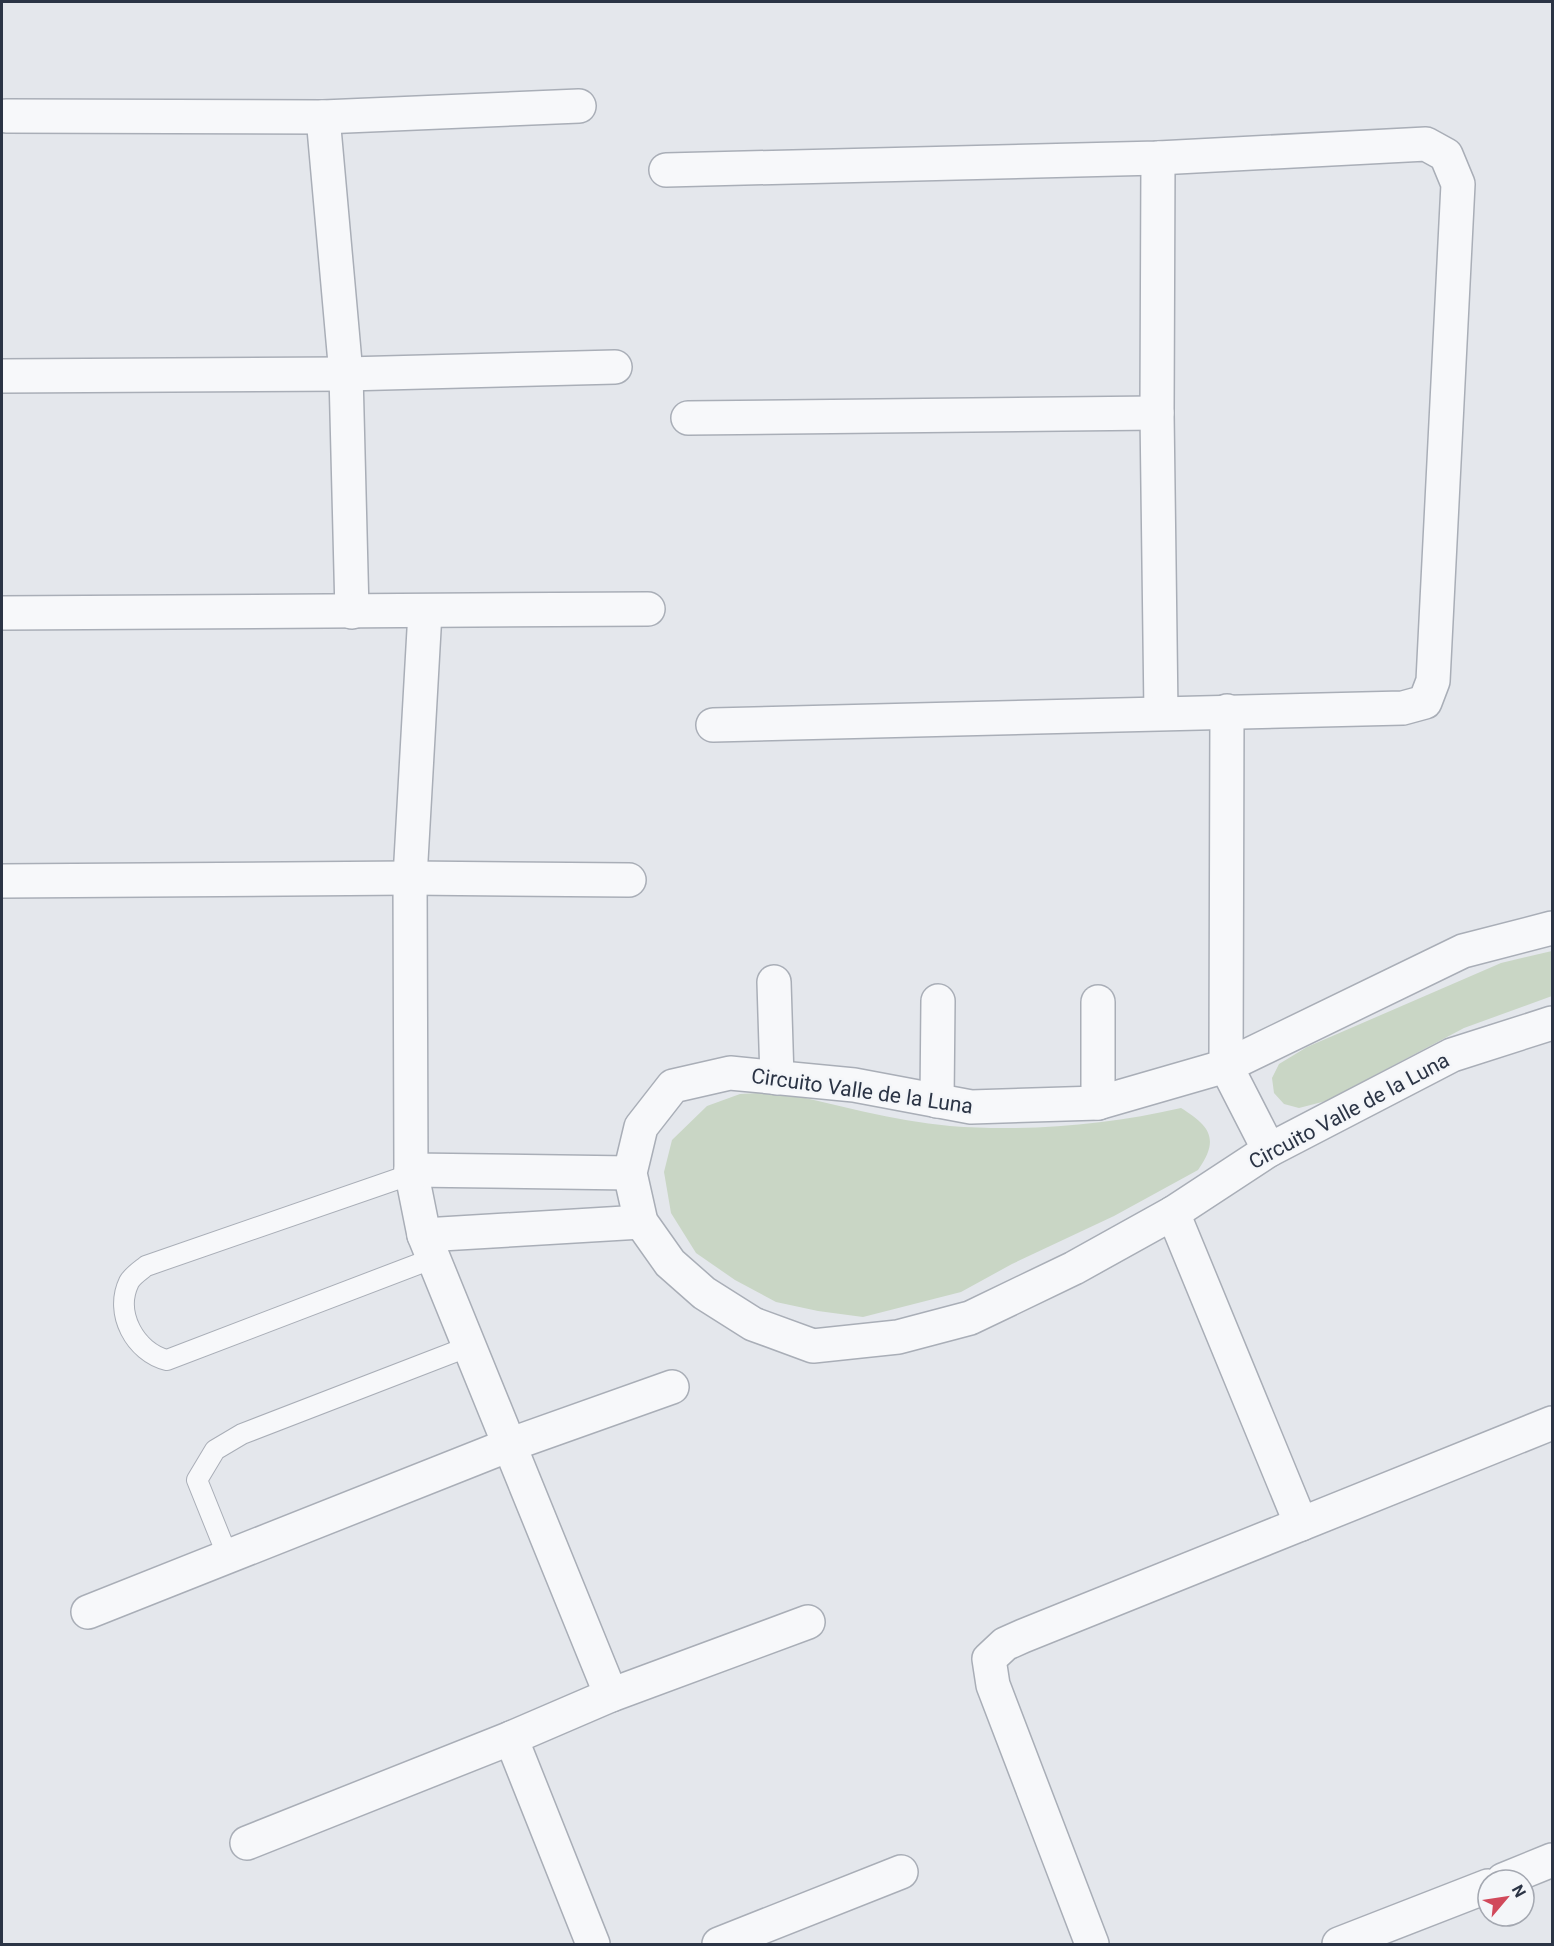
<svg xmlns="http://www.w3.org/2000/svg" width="1554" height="1946" font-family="Roboto,sans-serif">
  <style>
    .green { fill: #c9d6c5 }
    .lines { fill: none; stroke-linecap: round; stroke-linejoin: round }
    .service-casing { stroke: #a9aeb7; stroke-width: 22 }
    .minor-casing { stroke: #a9aeb7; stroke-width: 36 }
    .service { stroke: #f7f8fa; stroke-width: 20 }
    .minor { stroke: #f7f8fa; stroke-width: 33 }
    .labels { text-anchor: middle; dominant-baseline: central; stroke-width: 5; stroke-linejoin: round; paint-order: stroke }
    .street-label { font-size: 21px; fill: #2b3445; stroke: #f4f6f9 }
  </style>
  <rect width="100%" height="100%" fill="#e4e7ec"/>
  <g class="green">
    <polygon points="1552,951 1552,996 1464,1028 1326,1101 1299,1108 1284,1104 1274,1093 1272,1078 1279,1064 1307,1047 1501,963"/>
    <path d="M779,1092C835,1104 893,1121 950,1126C1026,1132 1107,1125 1181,1108C1210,1126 1220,1139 1198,1170L1114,1216L1012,1264L961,1292L863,1317L818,1311L776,1302L735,1280L696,1253L671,1213L664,1172L672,1140L707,1106L740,1094Z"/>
  </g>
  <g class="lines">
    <g class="service-casing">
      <g id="service">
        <path d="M412,1174L146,1266C141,1270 132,1276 129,1282C114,1313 135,1352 167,1360L434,1258"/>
        <polyline points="228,1557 197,1480 215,1450 242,1434 470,1346"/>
      </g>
    </g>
    <g class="minor-casing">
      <g id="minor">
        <polyline points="6,116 323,117 579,106"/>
        <polyline points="323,117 346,374 352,612"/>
        <polyline points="1158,158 1157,413 1161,713"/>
        <polyline points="666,170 1158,158 1426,144 1446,155 1458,184 1433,681 1425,702 1403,708 713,725"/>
        <polyline points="2,376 346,374 615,367"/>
        <polyline points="688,418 1157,413"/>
        <polyline points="425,612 410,878 411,1170 424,1235 611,1695"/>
        <polyline points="2,613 648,609"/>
        <polyline points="1227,711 1226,1066 1269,1150"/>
        <polyline points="2,881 410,878 629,880"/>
        <polyline points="1552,928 1463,951 1226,1066 1098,1103 971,1107 854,1085 730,1073 673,1086 641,1127 630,1173 641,1222 670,1263 704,1293 753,1324 813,1346 898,1337 970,1318 1074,1268 1173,1213 1269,1150 1452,1055 1552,1023"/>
        <polyline points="774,982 777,1078"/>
        <polyline points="1098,1002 1098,1103"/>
        <polyline points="937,1101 938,1001"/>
        <polyline points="411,1170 630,1173"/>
        <polyline points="1173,1213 1301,1524"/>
        <polyline points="424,1235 641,1222"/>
        <polyline points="88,1612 509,1445 672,1387"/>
        <polyline points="511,1738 593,1944"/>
        <polyline points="247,1843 511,1738 611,1695 808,1622"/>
        <polyline points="1503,1880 1552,1860"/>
        <polyline points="719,1944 901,1872"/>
        <polyline points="1092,1944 993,1685 989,1659 1005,1644 1023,1636 1552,1423"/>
        <polyline points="1339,1944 1488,1886"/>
      </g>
    </g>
    <use href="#service" class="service"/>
    <use href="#minor" class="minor"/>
  </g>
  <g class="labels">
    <g class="street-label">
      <text transform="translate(862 1091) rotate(8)">Circuito Valle de la Luna</text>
      <text transform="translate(1349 1111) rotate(-28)">Circuito Valle de la Luna</text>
    </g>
  </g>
  <rect width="1554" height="1946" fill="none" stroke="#2b3445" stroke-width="6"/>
  <g transform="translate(1506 1898) rotate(61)"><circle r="28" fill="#f4f6f9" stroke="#a4a8b1" stroke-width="1.5"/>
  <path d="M0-4.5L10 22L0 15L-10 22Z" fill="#d1495b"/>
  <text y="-9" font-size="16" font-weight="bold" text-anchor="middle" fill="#2b3445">N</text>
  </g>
</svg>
